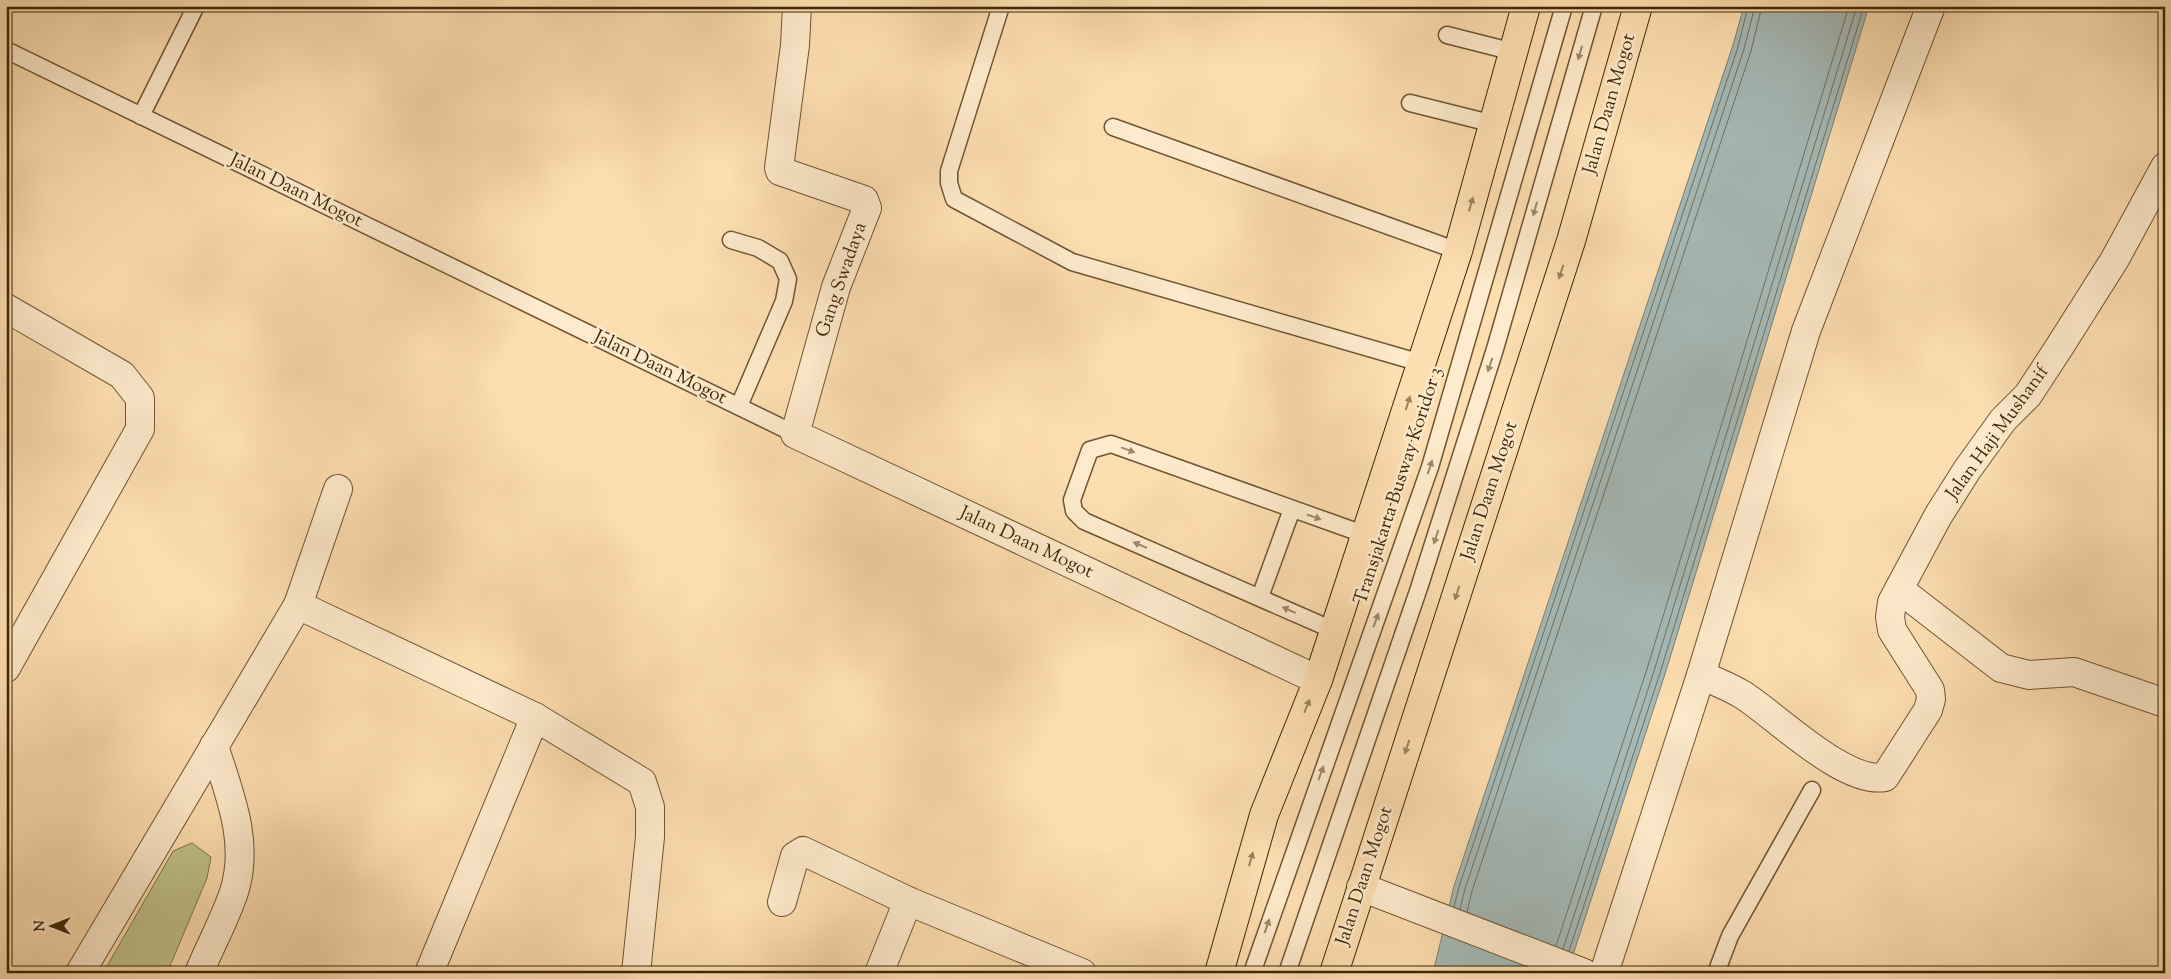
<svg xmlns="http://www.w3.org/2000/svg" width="2171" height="979" font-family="'Sorts Mill Goudy',serif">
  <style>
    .green { fill: #bfc18b; stroke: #7f7449 }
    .water { fill: #a4b9b6; stroke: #7c7f70 }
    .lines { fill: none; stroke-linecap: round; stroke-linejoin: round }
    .shore { stroke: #72705e; stroke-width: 1 }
    .service-casing { stroke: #6e5531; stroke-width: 19 }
    .minor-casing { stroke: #6e5531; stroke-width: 30 }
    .trunk-casing { stroke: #3f2707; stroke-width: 30 }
    .service { stroke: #feeacc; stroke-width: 16 }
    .minor { stroke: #feeacc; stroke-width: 28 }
    .trunk { stroke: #fddeb0; stroke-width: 28 }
    .oneway { fill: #9e886a }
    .oneway2 { fill: #9e825c }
    .labels { text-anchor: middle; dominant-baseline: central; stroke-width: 5; stroke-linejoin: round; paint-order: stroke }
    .street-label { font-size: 19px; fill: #3f2707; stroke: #feeacc }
  </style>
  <rect width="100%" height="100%" fill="#fddeb0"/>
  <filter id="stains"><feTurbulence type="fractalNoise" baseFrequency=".004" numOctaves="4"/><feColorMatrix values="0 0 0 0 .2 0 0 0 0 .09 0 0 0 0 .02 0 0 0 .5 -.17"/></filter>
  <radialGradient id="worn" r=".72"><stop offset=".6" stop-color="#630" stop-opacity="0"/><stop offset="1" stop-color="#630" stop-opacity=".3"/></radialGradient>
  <polygon class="green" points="192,843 211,857 207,878 167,973 103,973 173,851"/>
  <polygon class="water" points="1744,6 1869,6 1665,674 1567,973 1433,973 1454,886 1733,45"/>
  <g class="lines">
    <g class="shore">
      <polyline points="1454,907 1459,887 1738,47 1748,6"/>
      <polyline points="1460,909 1465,889 1744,49 1755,6"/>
      <polyline points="1467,912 1472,891 1751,51 1762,6"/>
      <polyline points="1556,946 1647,669 1849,6"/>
      <polyline points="1563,949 1654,671 1857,6"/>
      <polyline points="1569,951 1660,673 1864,6"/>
    </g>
    <g class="service-casing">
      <g id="service">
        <polyline points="1001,6 949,171 949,183 954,199 1072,262 1421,363"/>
        <polyline points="1447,35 1514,52"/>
        <polyline points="6,50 795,434"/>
        <polyline points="1410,103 1494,124"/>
        <polyline points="141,116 196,6"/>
        <polyline points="1113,127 1458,251"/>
        <polyline points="731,240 758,248 780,261 788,279 784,301 739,406"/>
        <polyline points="1260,597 1292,509"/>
        <polyline points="1333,630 1084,521 1074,511 1072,500 1090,450 1111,444 1366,535"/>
        <polyline points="1252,973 1430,467 1564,6"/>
        <polyline points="1287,973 1419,588 1495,349 1594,6"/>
        <polyline points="1716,973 1730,936 1812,790"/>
      </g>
    </g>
    <g class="minor-casing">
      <g id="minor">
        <polyline points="797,6 795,45 779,168 780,171 864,200 867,208 836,287 795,434 1318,680"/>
        <polyline points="6,308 122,375 140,398 140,429 6,668"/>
        <polyline points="1899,589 2001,668 2029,675 2074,672 2165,703"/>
        <polyline points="298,605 535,717 642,782 650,807 650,837 636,973"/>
        <path d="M1701,675C1715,681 1730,687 1743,695C1776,716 1845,785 1885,777L1928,710L1931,699L1930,690L1892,630L1890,617L1892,602L1938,516L1967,470L2003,420L2028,395L2060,346L2115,259L2165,167"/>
        <polyline points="1361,887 1584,973"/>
        <polyline points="782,902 795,856 803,851 908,901 1082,973"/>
        <polyline points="80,973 298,605 338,489"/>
        <path d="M199,973C210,946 225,919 234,892C250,842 229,793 214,746"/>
        <polyline points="429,973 535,717"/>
        <polyline points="879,973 908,901"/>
        <polyline points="1604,973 1701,675 1806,331 1931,6"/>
      </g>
    </g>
    <g class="trunk-casing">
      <g id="trunk">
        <polyline points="1219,973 1264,815 1318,680 1458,251 1526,6"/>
        <polyline points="1334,973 1571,241 1638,6"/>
      </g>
    </g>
    <use href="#service" class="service"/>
    <use href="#minor" class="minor"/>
    <use href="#trunk" class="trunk"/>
  </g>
  <defs><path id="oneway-solid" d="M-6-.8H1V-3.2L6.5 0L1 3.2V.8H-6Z" transform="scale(1.25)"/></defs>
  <g class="oneway">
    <use href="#oneway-solid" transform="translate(1580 53) rotate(106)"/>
    <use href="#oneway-solid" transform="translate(1535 209) rotate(106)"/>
    <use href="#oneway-solid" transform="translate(1490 365) rotate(108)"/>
    <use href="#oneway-solid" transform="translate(1128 450) rotate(20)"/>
    <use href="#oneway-solid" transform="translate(1430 467) rotate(-72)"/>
    <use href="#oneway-solid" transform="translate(1314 517) rotate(19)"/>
    <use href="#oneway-solid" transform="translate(1436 537) rotate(108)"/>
    <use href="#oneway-solid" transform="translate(1140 545) rotate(-157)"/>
    <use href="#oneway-solid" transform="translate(1289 610) rotate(-156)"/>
    <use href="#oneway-solid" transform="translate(1376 620) rotate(-70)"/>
    <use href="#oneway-solid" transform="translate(1321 773) rotate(-70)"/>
    <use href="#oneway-solid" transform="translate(1267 926) rotate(-71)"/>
  </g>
  <g class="oneway2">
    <use href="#oneway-solid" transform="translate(1471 204) rotate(-74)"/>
    <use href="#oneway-solid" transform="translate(1561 272) rotate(108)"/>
    <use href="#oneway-solid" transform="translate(1408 403) rotate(-72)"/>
    <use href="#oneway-solid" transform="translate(1457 593) rotate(108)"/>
    <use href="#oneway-solid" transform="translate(1307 706) rotate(-68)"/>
    <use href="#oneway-solid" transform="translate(1407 747) rotate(108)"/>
    <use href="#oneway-solid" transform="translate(1251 859) rotate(-74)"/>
  </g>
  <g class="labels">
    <g class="street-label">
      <text transform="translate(1610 104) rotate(-74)">Jalan Daan Mogot</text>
      <text transform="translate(296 191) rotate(26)">Jalan Daan Mogot</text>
      <text transform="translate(842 280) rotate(-71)">Gang Swadaya</text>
      <text transform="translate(660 368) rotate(26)">Jalan Daan Mogot</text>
      <text transform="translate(1998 433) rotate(-54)">Jalan Haji Mushanif</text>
      <text transform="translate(1399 486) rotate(-72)">Transjakarta Busway Koridor 3</text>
      <text transform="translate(1490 491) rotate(-72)">Jalan Daan Mogot</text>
      <text transform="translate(1026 543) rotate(25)">Jalan Daan Mogot</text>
      <text transform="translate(1365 876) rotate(-72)">Jalan Daan Mogot</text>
    </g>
  </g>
  <rect width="2171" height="979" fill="none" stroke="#fddeb0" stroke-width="25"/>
  <rect x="8" y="8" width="2156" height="964" fill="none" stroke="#3f2707" stroke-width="2.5"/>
  <rect x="12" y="12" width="2146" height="954" fill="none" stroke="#3f2707"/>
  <g transform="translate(52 926) rotate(270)" stroke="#feeacc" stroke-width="4" paint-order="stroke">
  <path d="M0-4L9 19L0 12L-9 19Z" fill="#3f2707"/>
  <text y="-8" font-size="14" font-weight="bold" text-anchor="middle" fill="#3f2707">N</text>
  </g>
  <rect width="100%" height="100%" filter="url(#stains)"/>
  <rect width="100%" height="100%" fill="url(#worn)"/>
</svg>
